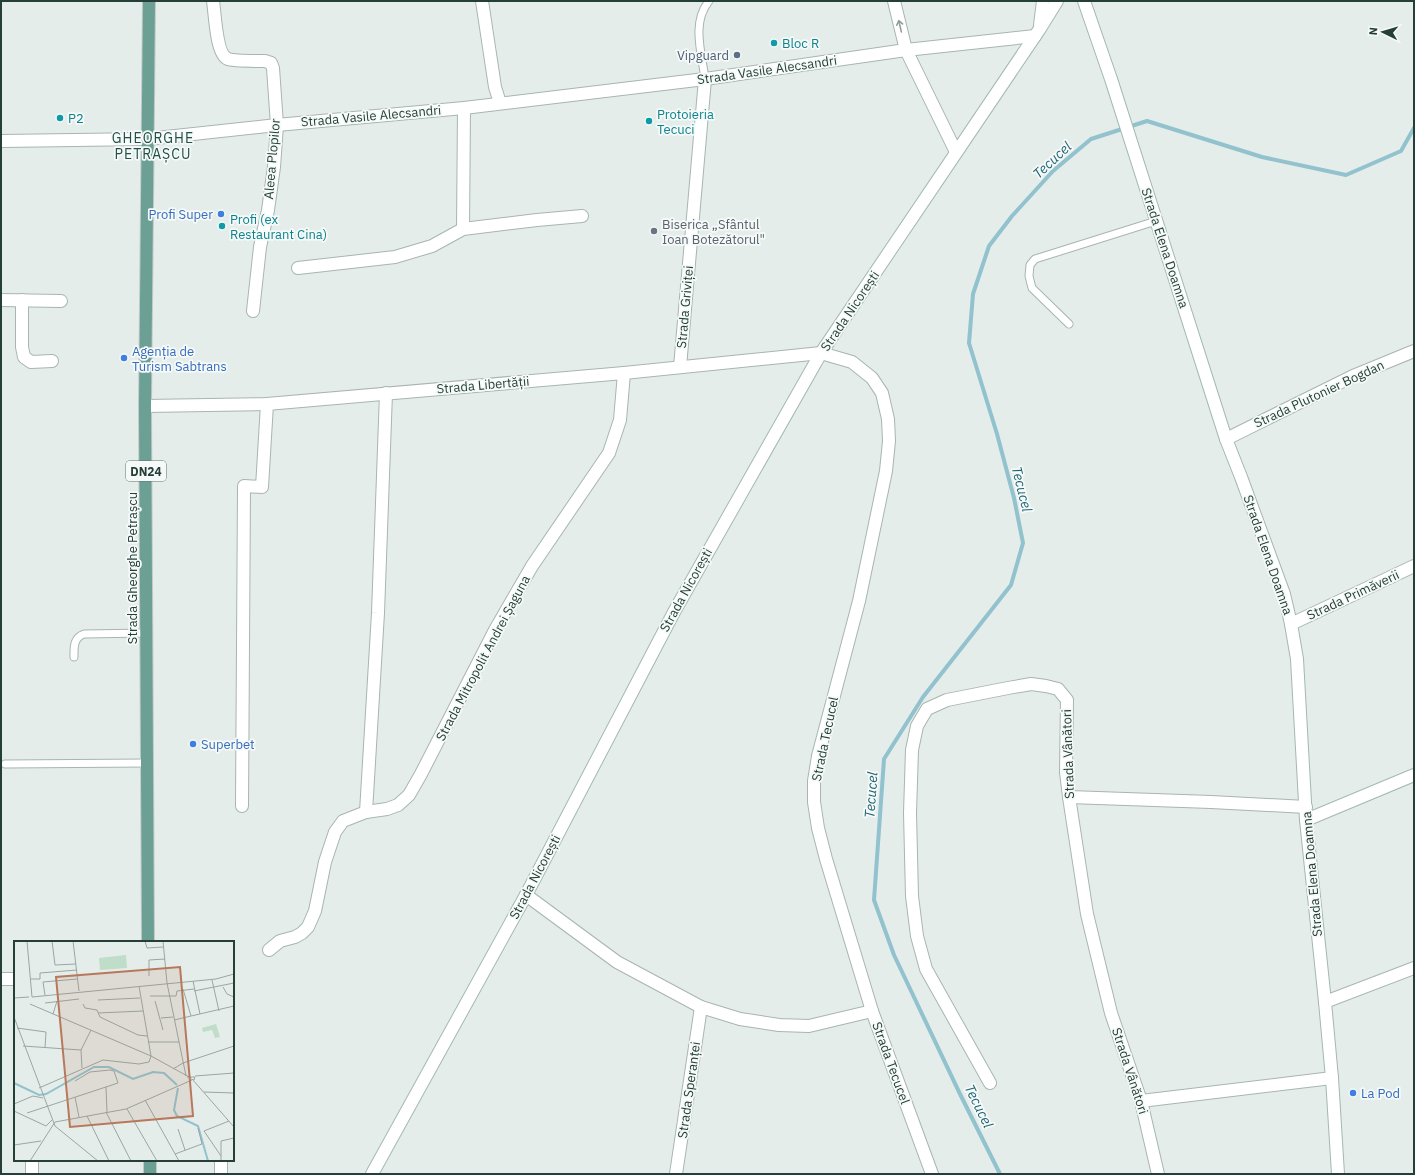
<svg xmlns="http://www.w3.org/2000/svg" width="1415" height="1175" font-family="'IBM Plex Sans',sans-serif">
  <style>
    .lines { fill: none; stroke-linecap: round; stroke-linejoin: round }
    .stream { stroke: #91c2ce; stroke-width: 4 }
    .lane-casing { stroke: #a8b5b1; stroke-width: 9 }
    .street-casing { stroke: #a8b5b1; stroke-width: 14 }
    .secondary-casing { stroke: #a4b8b2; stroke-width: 14 }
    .primary-casing { stroke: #c2c9c7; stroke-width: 14 }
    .lane { stroke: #fff; stroke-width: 7 }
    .street { stroke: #fff; stroke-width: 12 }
    .secondary { stroke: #fff; stroke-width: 12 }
    .primary { stroke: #6ca094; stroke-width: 12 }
    .oneway { stroke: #929e9c }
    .culture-dot { fill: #0f9aa8; stroke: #f5faf8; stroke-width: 1.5 }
    .service-dot { fill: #5c6f8a; stroke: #f5faf8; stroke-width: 1.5 }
    .shop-dot { fill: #3f7fe0; stroke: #f5faf8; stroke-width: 1.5 }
    .worship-dot { fill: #6b7280; stroke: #f5faf8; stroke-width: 1.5 }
    .labels { text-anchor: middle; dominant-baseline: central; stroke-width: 3.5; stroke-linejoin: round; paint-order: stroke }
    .shield { fill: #f5faf8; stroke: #637672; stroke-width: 1 }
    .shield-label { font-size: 12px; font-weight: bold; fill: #253e38 }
    .culture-label { font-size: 13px; fill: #0d838f; stroke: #f5faf8; text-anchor: start }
    .service-label { font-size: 13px; fill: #4e5e75; stroke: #f5faf8; text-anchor: end }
    .street-label { font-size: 13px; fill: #253e38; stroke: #f5faf8 }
    .shop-label { font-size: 13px; fill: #366cbe; stroke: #f5faf8; text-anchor: start }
    .worship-label { font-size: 13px; fill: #5b616d; stroke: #f5faf8; text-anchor: start }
    .neighbourhood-label { font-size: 14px; letter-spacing: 1px; fill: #224f46; stroke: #f5faf8 }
    .water-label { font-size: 14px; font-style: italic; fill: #226576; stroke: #f5faf8 }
    .inset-river { fill: none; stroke: #91c2ce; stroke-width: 2 }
    .inset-road { fill: none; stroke: #98a7a3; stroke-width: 1 }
    .view { fill: #b8785b; fill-opacity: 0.15; stroke: #b8785b; stroke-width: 2 }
    .inset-edge { fill: none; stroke: #253e38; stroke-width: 2 }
  </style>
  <rect width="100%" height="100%" fill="#e5edea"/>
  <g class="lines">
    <polyline class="stream" points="1000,1174 960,1094 894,955 874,900 884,759 923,697 1011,585 1023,543 1014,498 997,434 969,343 973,294 989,246 1012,216 1053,171 1091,139 1147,121 1262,157 1346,175 1401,151 1414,128"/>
    <g class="lane-casing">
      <g id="lane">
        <path d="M705,79C702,54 691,23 709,1"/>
        <polyline points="1069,324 1032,288 1029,276 1030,265 1035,259 1156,221"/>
        <path d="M74,657C74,648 73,638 84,634L147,633"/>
        <polyline points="5,764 147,763"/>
      </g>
    </g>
    <g class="street-casing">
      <g id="street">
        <path d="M213,1C215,13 216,55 228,59C233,61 258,61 265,61L271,63L273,68L277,125L274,167L268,210L260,247L253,311"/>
        <polyline points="482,1 495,87 500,103"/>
        <polyline points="894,1 906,50 956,152"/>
        <polyline points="1,141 147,139 277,125 464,108 705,79 906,50 1035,36"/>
        <polyline points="463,229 464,108"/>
        <polyline points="298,268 395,257 432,246 463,229 537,220 582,216"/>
        <polyline points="1,300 61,301"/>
        <polyline points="22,300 22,347 24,357 31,362 52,361"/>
        <polyline points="680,367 705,79"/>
        <polyline points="145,406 267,404 624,373 821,353 852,362 872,378 882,393 888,419 889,441 886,471 859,601 818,756 814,781 814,802 818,828 826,859 872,1011 932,1174"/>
        <polyline points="1226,439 1353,376 1414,351"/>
        <polyline points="1291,624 1414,566"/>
        <polyline points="1069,797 1211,802 1306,807"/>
        <polyline points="242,806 244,486 262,487 267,404"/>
        <polyline points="366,812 378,613 386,393"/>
        <polyline points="526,895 617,962 701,1007 740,1019 779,1025 809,1026 872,1011"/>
        <polyline points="269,950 280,941 295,937 302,933 308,927 315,911 325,862 335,832 343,821 366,812 387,809 398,805 409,795 421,774 495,630 532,566 609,453 620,420 624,373"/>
        <polyline points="1,979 15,979"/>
        <polyline points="1325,1002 1414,968"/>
        <polyline points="990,1083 926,969 917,936 912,896 910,813 912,750 917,726 927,709 947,700 1008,688 1031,684 1046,686 1058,689 1067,700 1066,772 1069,797 1087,914 1111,1013 1141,1101 1158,1174"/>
        <polyline points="1141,1101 1332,1078"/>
        <polyline points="32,1160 32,1174"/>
        <polyline points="221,1160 221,1174"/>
        <polyline points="676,1174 701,1007"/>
      </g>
    </g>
    <g class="secondary-casing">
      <g id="secondary">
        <polyline points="1084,1 1111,79 1226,439 1241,477 1284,594 1291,624 1297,659 1306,820 1325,1002 1332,1078 1338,1174"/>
        <polyline points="1040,25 1043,1"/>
        <polyline points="1306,820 1414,775"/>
        <polyline points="372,1174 526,895 674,612 821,353 1039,30 1057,1"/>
      </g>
    </g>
    <g class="primary-casing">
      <g id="primary">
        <polyline points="148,942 145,406 149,1"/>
        <polyline points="150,1160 150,1174"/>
      </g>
    </g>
    <use href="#lane" class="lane"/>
    <use href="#street" class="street"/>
    <use href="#secondary" class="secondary"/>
    <use href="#primary" class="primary"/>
  </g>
  <defs><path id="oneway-shaft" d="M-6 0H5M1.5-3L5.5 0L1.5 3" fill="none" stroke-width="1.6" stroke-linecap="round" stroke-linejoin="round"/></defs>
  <use class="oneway" href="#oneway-shaft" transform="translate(900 26) rotate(-103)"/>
  <g class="culture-dot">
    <circle cx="774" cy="43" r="4"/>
    <circle cx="60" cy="118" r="4"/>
    <circle cx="649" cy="121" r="4"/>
    <circle cx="222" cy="226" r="4"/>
  </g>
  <circle class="service-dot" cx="737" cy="55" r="4"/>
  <g class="shop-dot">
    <circle cx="221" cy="214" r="4"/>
    <circle cx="124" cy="358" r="4"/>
    <circle cx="193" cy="744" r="4"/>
    <circle cx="1353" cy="1093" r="4"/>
  </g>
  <circle class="worship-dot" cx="654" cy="231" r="4"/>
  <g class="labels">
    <rect class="shield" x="126" y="461" width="40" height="20" rx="3"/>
    <g class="shield-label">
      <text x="146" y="471">DN24</text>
    </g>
    <g class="culture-label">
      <text x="782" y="43">Bloc R</text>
      <text x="657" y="114">Protoieria<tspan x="657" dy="15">Tecuci</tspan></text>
      <text x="68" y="118">P2</text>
      <text x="230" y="219">Profi (ex<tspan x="230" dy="15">Restaurant Cina)</tspan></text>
    </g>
    <g class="service-label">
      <text x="729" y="55">Vipguard</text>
    </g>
    <g class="street-label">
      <text transform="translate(767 70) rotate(-8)">Strada Vasile Alecsandri</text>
      <text transform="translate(371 116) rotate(-5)">Strada Vasile Alecsandri</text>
      <text transform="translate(272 159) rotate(-85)">Aleea Plopilor</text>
      <text transform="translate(1165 248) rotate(72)">Strada Elena Doamna</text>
      <text transform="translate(685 307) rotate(-85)">Strada Griviței</text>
      <text transform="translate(850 311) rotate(-56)">Strada Nicorești</text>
      <text transform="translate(483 385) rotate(-5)">Strada Libertății</text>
      <text transform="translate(1319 394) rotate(-25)">Strada Plutonier Bogdan</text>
      <text transform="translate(1268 555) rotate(71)">Strada Elena Doamna</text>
      <text transform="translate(132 568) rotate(-90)">Strada Gheorghe Petrașcu</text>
      <text transform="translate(686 590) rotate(-61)">Strada Nicorești</text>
      <text transform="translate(1353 595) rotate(-25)">Strada Primăverii</text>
      <text transform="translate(483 658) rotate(-62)">Strada Mitropolit Andrei Șaguna</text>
      <text transform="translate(825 739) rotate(-78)">Strada Tecucel</text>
      <text transform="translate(1068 754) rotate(-92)">Strada Vânători</text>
      <text transform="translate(1312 874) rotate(-95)">Strada Elena Doamna</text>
      <text transform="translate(535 877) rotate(-62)">Strada Nicorești</text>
      <text transform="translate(891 1063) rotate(70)">Strada Tecucel</text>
      <text transform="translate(1130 1071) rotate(72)">Strada Vânători</text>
      <text transform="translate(689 1090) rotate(-82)">Strada Speranței</text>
    </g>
    <g class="shop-label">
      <text x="213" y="214" text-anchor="end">Profi Super</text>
      <text x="132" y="351">Agenția de<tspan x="132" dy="15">Turism Sabtrans</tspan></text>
      <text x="201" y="744">Superbet</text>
      <text x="1361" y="1093">La Pod</text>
    </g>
    <g class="worship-label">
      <text x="662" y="224">Biserica „Sfântul<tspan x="662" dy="15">Ioan Botezătorul"</tspan></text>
    </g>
    <g class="neighbourhood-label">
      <text x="153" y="138">GHEORGHE<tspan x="153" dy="16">PETRAȘCU</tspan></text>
    </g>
    <g class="water-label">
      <text transform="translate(1052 160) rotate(-43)">Tecucel</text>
      <text transform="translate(1022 489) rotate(76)">Tecucel</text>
      <text transform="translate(871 795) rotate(-86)">Tecucel</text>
      <text transform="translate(979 1106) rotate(64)">Tecucel</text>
    </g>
  </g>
  <g transform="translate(14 941)">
    <rect width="220" height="220" fill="#e5edea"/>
    <path d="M112,14L113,27L86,29L85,17ZM202,83L206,96L201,97L198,89L189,91L188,87Z" fill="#bfddc8"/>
    <path class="inset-river" d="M0,142L25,154L32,153L80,126H95L119,138L139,131L150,132L163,144M164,147L160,169L163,175L184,185L194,220"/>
    <path class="inset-road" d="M13,0L18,56M38,0L41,24L62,23M59,0L65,50M131,0L133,7L149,6M149,0L153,42L172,135M135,35V19L151,18M17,38H26V32L63,29M198,39L205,70M179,40L186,73M209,46L213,53L220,56M169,48L177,75M180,50L220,42M31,54L29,41L63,38M136,55H162L163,50L180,48M18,56L202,38L220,33M0,57L15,56M84,59L126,57M141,60L149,89M31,62L65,58M16,63L137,115L177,137M69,63L71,67L83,69L86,76L124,94L133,95M84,72L129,70M39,73L43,60M0,76L41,185L84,220M147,77L159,76M160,79L220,65M3,87L32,91L31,107M134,101H165M9,105L67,109M68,127L67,109L77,89M159,128L169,122L220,105M181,135L220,132M173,136H181L180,139L177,138M179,139L220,186M92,146L93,171M25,147L89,119L125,123L135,121L137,115L125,45M190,151L220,152M61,156L65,176M131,159L165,220M0,163L19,155L29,157M113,168L143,220M0,170L32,185L38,179M92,171L117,220M13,172L104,142L100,130L96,129L76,131L61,140M73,175L95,220M164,188L171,209M0,204L27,200M161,213L188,203L184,187M207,215L190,190L215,180M16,220L41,181L112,168L178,139M207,220V200L220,197"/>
    <path class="view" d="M166,26L179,175L56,186L42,36Z"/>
    <rect width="220" height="220" class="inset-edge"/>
  </g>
  <rect width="1415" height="1175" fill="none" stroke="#253e38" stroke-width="4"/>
  <g transform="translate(1383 32) rotate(275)" stroke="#f5faf8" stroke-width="3" paint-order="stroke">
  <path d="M0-3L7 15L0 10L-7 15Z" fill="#253e38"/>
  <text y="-6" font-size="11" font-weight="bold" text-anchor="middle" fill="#253e38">N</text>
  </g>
</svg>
